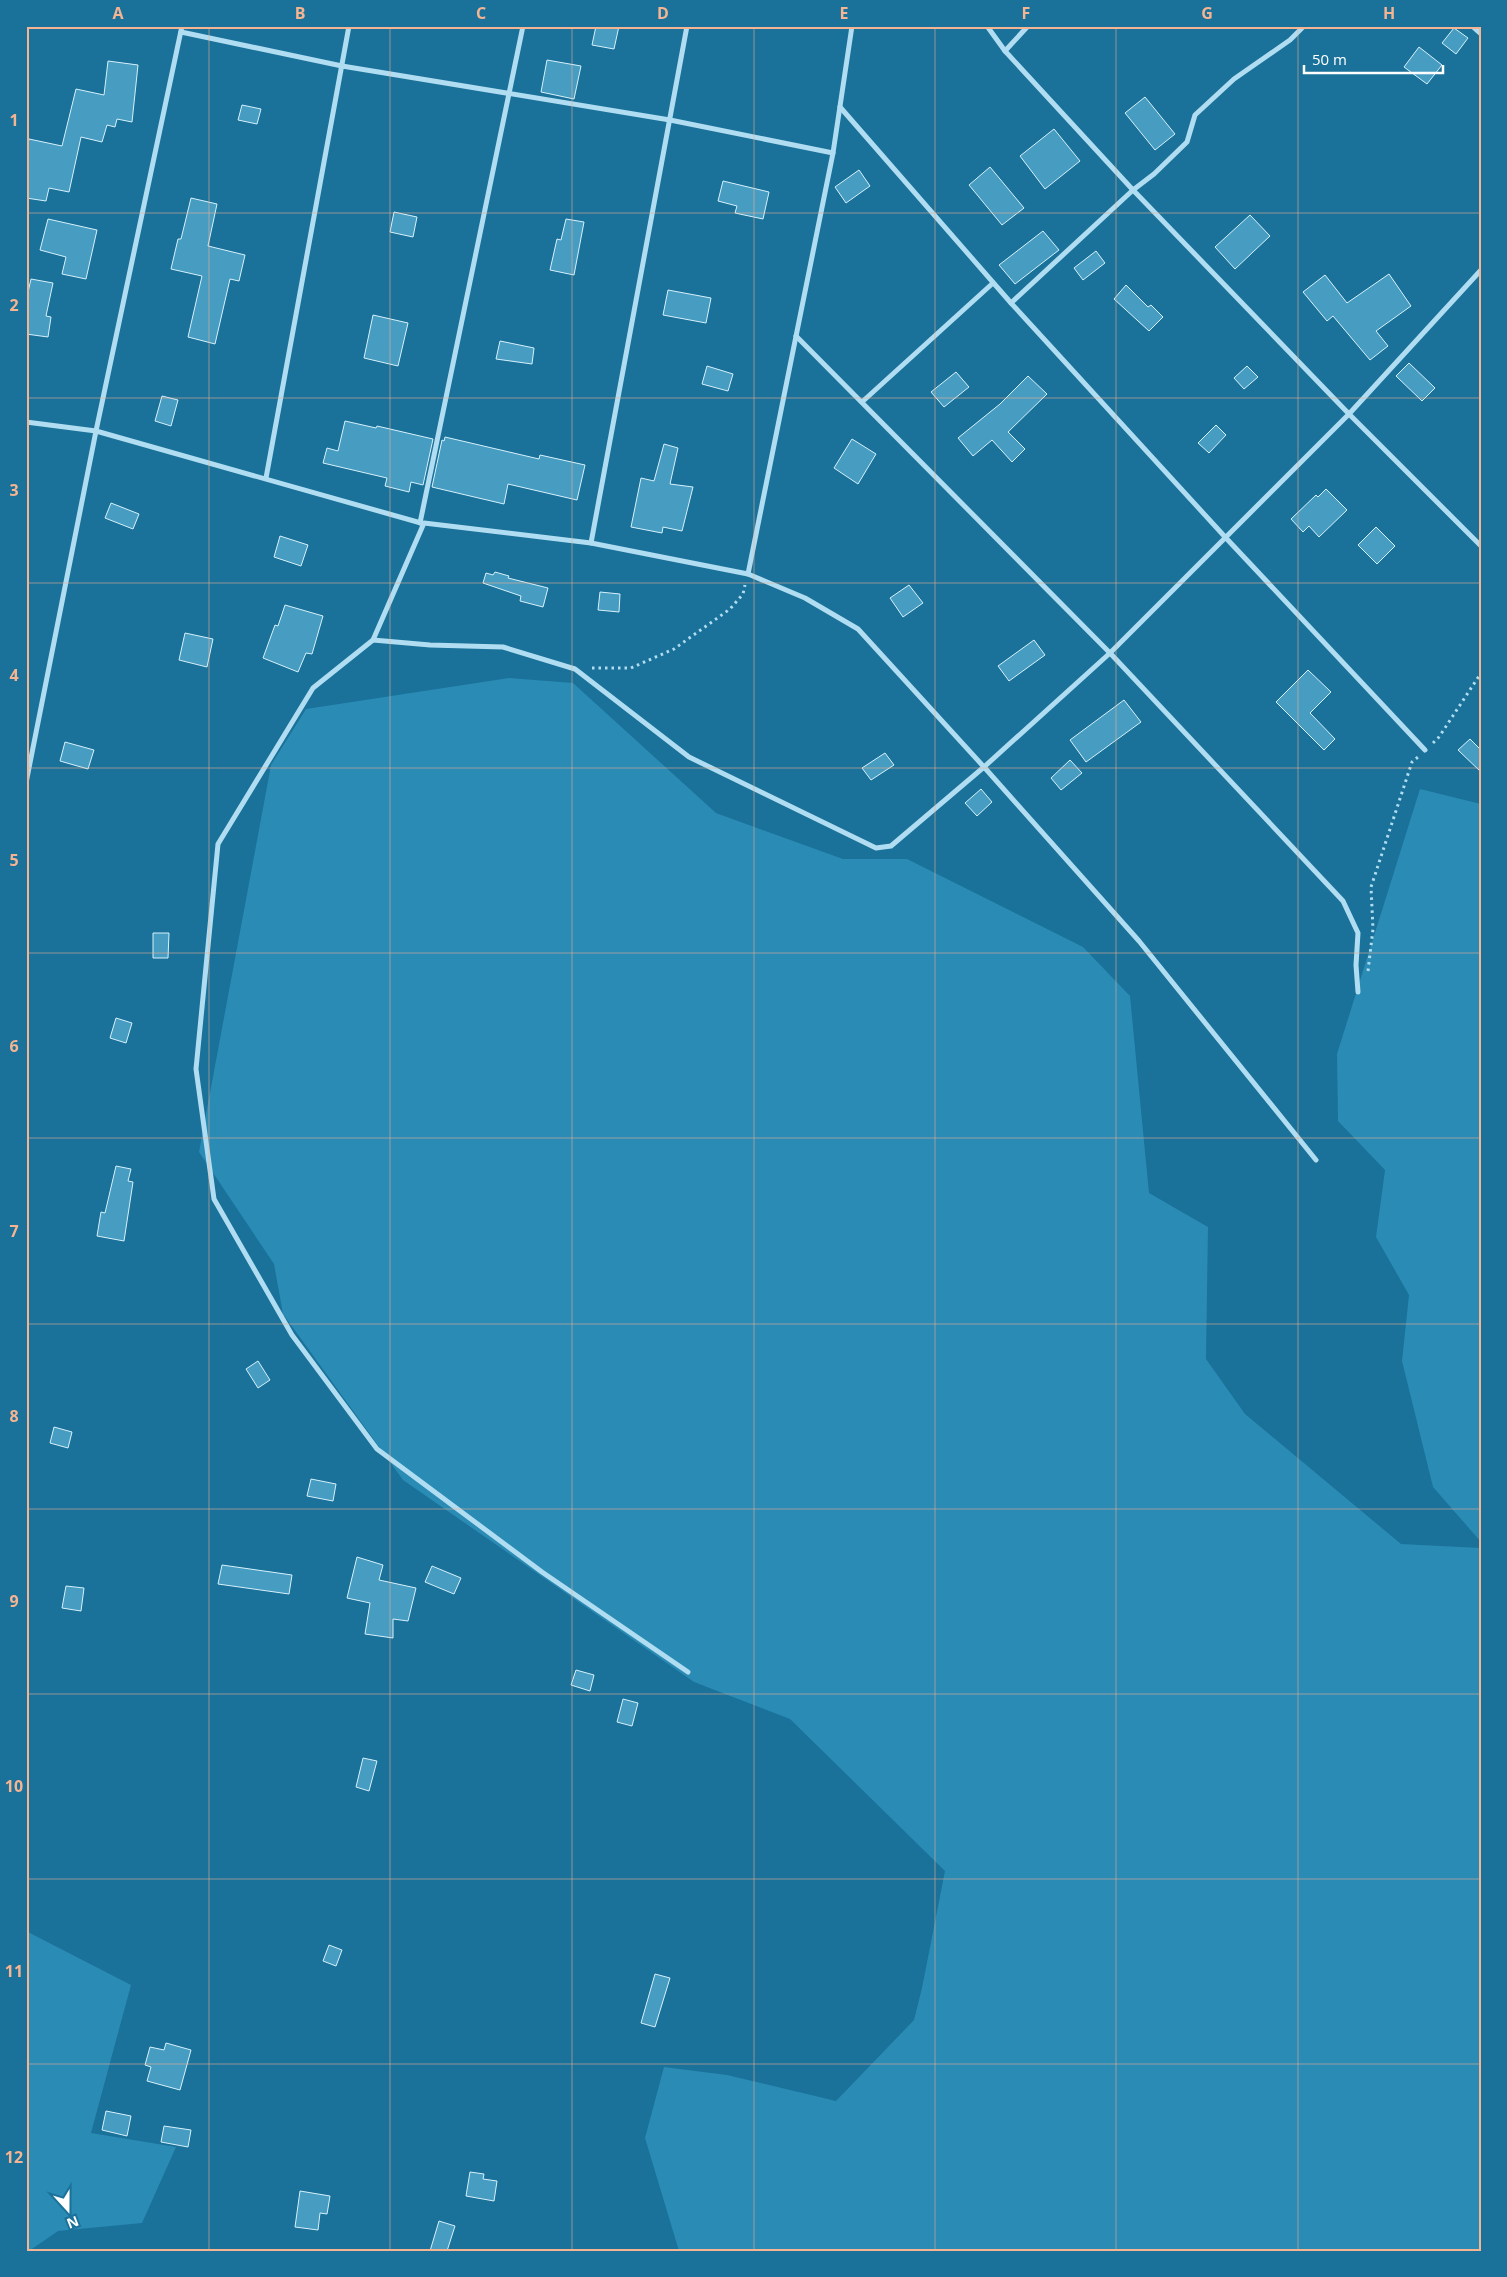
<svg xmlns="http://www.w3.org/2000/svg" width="1507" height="2277" font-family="'Open Sans',sans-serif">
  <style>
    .green { fill: #2a8bb5 }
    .building { fill: #479cc1; stroke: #d7f1fc }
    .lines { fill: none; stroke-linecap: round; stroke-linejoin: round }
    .path { stroke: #b0ddf1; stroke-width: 3; stroke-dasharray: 2.5 4; stroke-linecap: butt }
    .minor { stroke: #b0ddf1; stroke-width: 5 }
    .grid { fill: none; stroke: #f5b492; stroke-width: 1; stroke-opacity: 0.55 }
    .neatline { fill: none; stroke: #f5b492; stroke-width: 2 }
    .grid-label { font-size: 16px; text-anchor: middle; font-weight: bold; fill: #f5b492 }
  </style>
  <rect width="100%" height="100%" fill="#1a7199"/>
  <g class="green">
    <polygon points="509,678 573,683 716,813 843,859 907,859 1083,947 1130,996 1149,1193 1208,1227 1206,1359 1245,1414 1401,1544 1481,1548 1480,2251 679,2251 645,2138 664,2067 727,2075 836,2101 914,2020 922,1988 945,1871 790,1719 694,1682 403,1480 283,1314 274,1264 199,1152 271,765 306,709"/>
    <polygon points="1420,789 1481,804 1481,1542 1433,1487 1402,1361 1409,1295 1376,1237 1385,1170 1338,1121 1337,1054"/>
    <polygon points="26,1931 131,1985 91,2133 176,2147 142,2223 58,2231 29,2251 26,2251"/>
  </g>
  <g class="building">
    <polygon points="596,26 619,26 614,49 592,45"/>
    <polygon points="1454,28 1468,38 1456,54 1442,43"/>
    <polygon points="1419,47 1442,65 1427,84 1404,67"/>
    <polygon points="547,60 581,66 574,99 541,92"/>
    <polygon points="108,61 138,65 132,122 117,119 115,127 107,125 102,142 81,137 69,192 49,188 46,201 26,198 26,152 29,139 62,146 76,89 104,95"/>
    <polygon points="1145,97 1175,134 1155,150 1125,113"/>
    <polygon points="242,105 261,109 257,124 238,120"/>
    <polygon points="1054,129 1080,161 1045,189 1020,156"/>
    <polygon points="990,167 1024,208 1002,225 969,185"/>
    <polygon points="859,170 870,186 846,203 835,187"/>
    <polygon points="723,181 769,192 763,219 735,213 737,206 718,201"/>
    <polygon points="191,198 217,204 208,246 245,255 239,281 230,279 215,344 188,337 202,276 171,269 178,239 181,239"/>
    <polygon points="394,212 417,217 413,237 390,232"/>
    <polygon points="1250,215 1270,236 1235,269 1215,247"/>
    <polygon points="48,219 97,230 86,279 62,274 66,257 40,250"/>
    <polygon points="566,219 584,222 574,275 550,270 557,239 561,240"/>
    <polygon points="1043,231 1059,250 1015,284 999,265"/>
    <polygon points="1096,251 1105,263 1083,280 1074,268"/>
    <polygon points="1389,274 1411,306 1376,331 1388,346 1370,360 1333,316 1327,321 1303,292 1325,275 1347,303"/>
    <polygon points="31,279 53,283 46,316 51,317 48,337 26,334 26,301"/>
    <polygon points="1126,285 1148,307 1151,305 1163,317 1149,331 1114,299"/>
    <polygon points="668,290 711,298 706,323 663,315"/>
    <polygon points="373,315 408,323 398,366 364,358"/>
    <polygon points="500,341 534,348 532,364 496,359"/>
    <polygon points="1409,363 1435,388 1422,401 1396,376"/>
    <polygon points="707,366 733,374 728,391 702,384"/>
    <polygon points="1247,366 1258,377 1244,389 1234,378"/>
    <polygon points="956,372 969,387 944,407 931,392"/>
    <polygon points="1028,376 1047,394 1008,432 1025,449 1012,462 992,440 973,456 958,438 1000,404"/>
    <polygon points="162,396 178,400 171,426 155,421"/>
    <polygon points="345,421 376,428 377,426 433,439 423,485 411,482 409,492 385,486 387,478 323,463 327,448 338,451"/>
    <polygon points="1216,425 1226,435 1209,453 1198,443"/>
    <polygon points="445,437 539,459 540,455 585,465 577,500 508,484 504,504 432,487 442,440 444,441"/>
    <polygon points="852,439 876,454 858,484 834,468"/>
    <polygon points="664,444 678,448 670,484 693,487 682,531 663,527 662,533 631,527 641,478 654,481"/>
    <polygon points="1326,489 1347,510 1319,537 1309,526 1303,532 1291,519 1316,495 1318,497"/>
    <polygon points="111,503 139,514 133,529 105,518"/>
    <polygon points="1376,527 1395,546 1377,564 1358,545"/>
    <polygon points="280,536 308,545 301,566 274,557"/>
    <polygon points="495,572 509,576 508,578 548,588 543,607 520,601 521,596 483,583 486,573 493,575"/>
    <polygon points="909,585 923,603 903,617 890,598"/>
    <polygon points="600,592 620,594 619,612 598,610"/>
    <polygon points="285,605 323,616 312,654 306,653 298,672 263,658 275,625 278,626"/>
    <polygon points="185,633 213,639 207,667 179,660"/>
    <polygon points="1034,640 1045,655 1009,681 998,666"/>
    <polygon points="1308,670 1331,692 1310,713 1335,739 1324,750 1276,702"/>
    <polygon points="1124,700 1141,722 1086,762 1070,740"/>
    <polygon points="1470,739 1481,750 1481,772 1458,750"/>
    <polygon points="65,742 94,750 88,769 60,761"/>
    <polygon points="885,753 894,765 871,780 862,768"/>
    <polygon points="1070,760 1082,773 1061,790 1051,778"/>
    <polygon points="981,789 992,802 977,816 965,803"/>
    <polygon points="153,933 169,933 168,958 153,958"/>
    <polygon points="116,1018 132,1023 126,1043 110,1038"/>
    <polygon points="116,1166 131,1169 128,1181 133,1182 124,1241 97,1236 101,1212 105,1213"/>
    <polygon points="258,1361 270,1380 258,1388 246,1369"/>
    <polygon points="54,1427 72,1432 68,1448 50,1443"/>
    <polygon points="311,1479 336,1484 333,1501 307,1496"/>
    <polygon points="357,1557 383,1565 379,1580 416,1588 408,1621 393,1619 393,1638 365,1634 370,1603 347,1598"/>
    <polygon points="222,1565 292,1575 289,1594 218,1584"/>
    <polygon points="432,1566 461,1578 454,1594 425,1582"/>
    <polygon points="66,1586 84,1588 81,1611 62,1608"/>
    <polygon points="576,1670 594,1675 590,1691 571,1685"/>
    <polygon points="623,1699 638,1703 632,1726 617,1722"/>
    <polygon points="363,1758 377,1761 369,1791 356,1787"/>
    <polygon points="329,1945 342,1950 336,1966 323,1961"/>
    <polygon points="655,1974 670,1978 655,2027 641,2023"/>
    <polygon points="166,2043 191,2050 180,2090 147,2081 151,2067 145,2065 150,2047 164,2050"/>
    <polygon points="106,2111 131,2116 127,2136 102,2130"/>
    <polygon points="164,2126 191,2130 188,2147 161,2142"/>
    <polygon points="470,2172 484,2174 483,2179 497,2181 494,2201 466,2196"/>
    <polygon points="300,2191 330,2196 327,2214 320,2213 318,2230 295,2227"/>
    <polygon points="439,2221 455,2226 447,2251 430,2251"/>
  </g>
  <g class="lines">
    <g class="path">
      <polyline points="592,668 631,668 674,649 730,609 743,594 745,585"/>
      <polyline points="1433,743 1439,737 1481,673"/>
      <polyline points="1368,971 1373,929 1371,887 1412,762 1418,757"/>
    </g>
    <g class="minor">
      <polyline points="987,26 1005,51"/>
      <polyline points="1472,26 1481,34"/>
      <polyline points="181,32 342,66 670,120 833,153"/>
      <polyline points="840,107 1011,303 1226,538 1425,750"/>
      <polyline points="1481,270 1349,414 1481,546"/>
      <polyline points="1011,303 1133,190 1154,174 1187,142 1195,115 1234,79 1290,40 1304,26"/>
      <polyline points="796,336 1110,653 1343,901 1358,933 1356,965 1358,992"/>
      <polyline points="862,402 993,283"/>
      <polyline points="26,422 96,431 421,523"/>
      <polyline points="266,478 349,26"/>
      <polyline points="420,523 523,26"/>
      <polyline points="591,543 687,26"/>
      <polyline points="748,574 833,153 852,26"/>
      <polyline points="373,640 430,645 503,647 575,669 689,757 876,848 891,846 984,767 1110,653 1349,414 1133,190 1005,51 1028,26"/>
      <polyline points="26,783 96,431 182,26"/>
      <polyline points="688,1672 542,1572 377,1449 292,1335 214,1199 196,1069 218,844 313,688 373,640 424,523 591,543 748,574 805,598 858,629 984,767 1139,941 1316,1160"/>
    </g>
  </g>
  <path class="grid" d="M209,26V2251M390,26V2251M572,26V2251M754,26V2251M935,26V2251M1116,26V2251M1298,26V2251M26,213H1481M26,398H1481M26,583H1481M26,768H1481M26,953H1481M26,1138H1481M26,1324H1481M26,1509H1481M26,1694H1481M26,1879H1481M26,2064H1481"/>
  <rect width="1507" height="2277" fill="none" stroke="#1a7199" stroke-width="55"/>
  <g transform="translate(68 2210) rotate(159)" stroke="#1a7199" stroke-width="4" paint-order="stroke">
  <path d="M0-4L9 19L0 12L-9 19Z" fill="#ffffff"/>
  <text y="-8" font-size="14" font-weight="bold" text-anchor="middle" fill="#ffffff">N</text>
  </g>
  <path d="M1304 65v8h139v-8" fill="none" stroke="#ffffff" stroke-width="2.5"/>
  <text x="1312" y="65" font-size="15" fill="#ffffff" stroke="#1a7199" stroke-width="4" paint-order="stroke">50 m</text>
  <rect x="28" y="28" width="1452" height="2222" class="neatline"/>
  <g class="grid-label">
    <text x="118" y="19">A</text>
    <text x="300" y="19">B</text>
    <text x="481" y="19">C</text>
    <text x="663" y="19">D</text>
    <text x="844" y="19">E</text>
    <text x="1026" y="19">F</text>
    <text x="1207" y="19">G</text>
    <text x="1389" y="19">H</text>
    <text x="14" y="126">1</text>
    <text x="14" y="311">2</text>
    <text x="14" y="496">3</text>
    <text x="14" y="681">4</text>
    <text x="14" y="866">5</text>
    <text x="14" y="1052">6</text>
    <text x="14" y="1237">7</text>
    <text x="14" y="1422">8</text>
    <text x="14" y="1607">9</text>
    <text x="14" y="1792">10</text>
    <text x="14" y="1977">11</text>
    <text x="14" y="2163">12</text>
  </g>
</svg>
